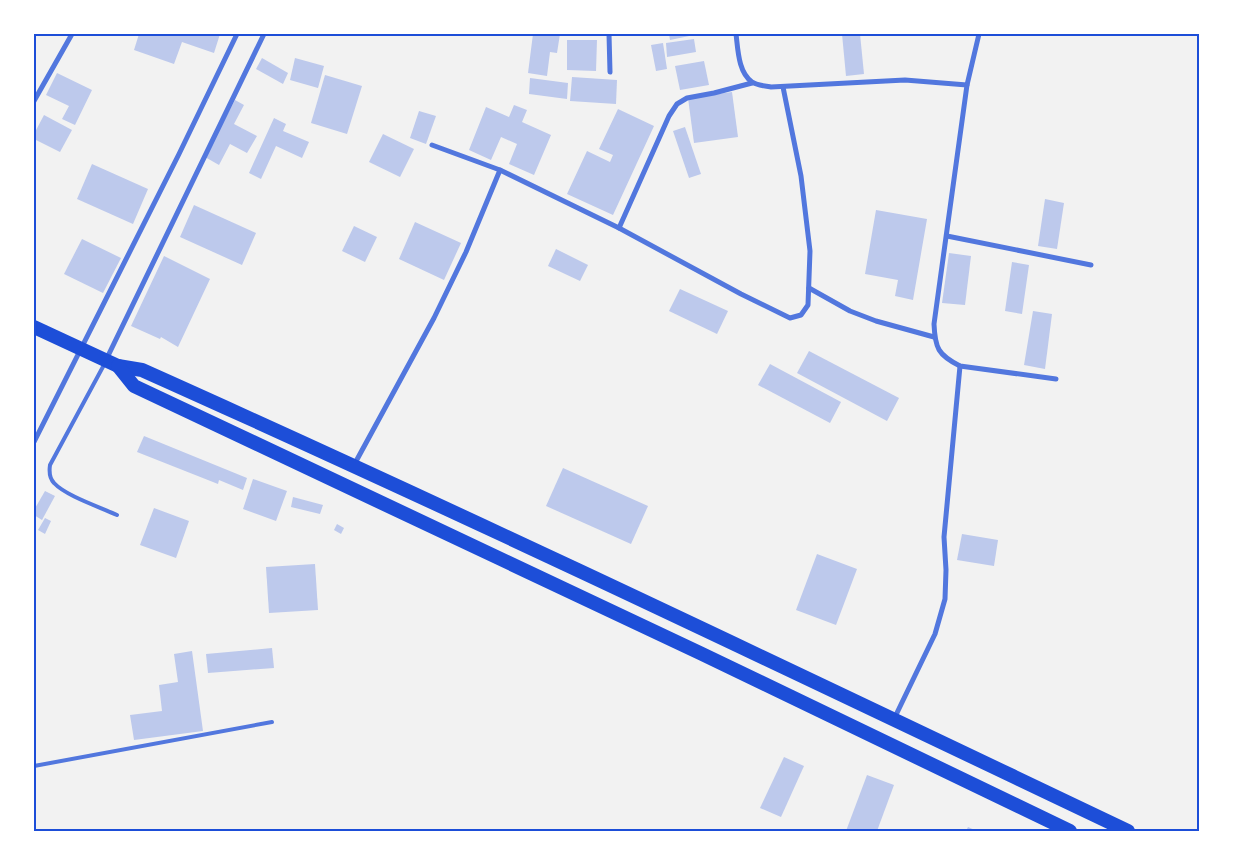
<svg xmlns="http://www.w3.org/2000/svg" width="1233" height="865" font-family="'Varela Round',sans-serif">
  <style>
    .building { fill: #bdc9ec }
    .lines { fill: none; stroke-linecap: round; stroke-linejoin: round }
    .service { stroke: #5277de; stroke-width: 4 }
    .minor { stroke: #5277de; stroke-width: 5 }
    .trunk { stroke: #1d4ed8; stroke-width: 14 }
    .neatline { fill: none; stroke: #1d4ed8; stroke-width: 2 }
  </style>
  <rect width="100%" height="100%" fill="#f2f2f2"/>
  <g class="building">
    <polygon points="139,34 220,34 214,53 182,42 174,64 134,50"/>
    <polygon points="533,34 560,34 557,53 550,52 547,76 528,73"/>
    <polygon points="669,34 693,34 694,35 670,40"/>
    <polygon points="842,34 860,34 864,74 846,76"/>
    <polygon points="694,39 696,52 667,57 666,43"/>
    <polygon points="567,40 597,40 596,71 567,70"/>
    <polygon points="663,43 667,69 656,71 651,45"/>
    <polygon points="262,58 288,73 283,84 256,69"/>
    <polygon points="295,58 324,66 318,88 290,80"/>
    <polygon points="704,61 709,85 680,90 675,66"/>
    <polygon points="57,73 92,90 75,125 62,119 69,106 46,95"/>
    <polygon points="325,75 362,86 347,134 311,123"/>
    <polygon points="572,77 617,80 616,104 570,101"/>
    <polygon points="530,78 568,83 567,99 529,94"/>
    <polygon points="732,92 738,137 694,143 688,98"/>
    <polygon points="235,100 244,105 234,124 257,136 247,153 230,144 219,165 205,157"/>
    <polygon points="514,105 527,110 522,122 551,135 534,175 509,164 517,144 501,137 491,160 469,150 486,107 509,117"/>
    <polygon points="618,109 654,126 613,215 567,194 587,151 610,162 613,155 599,149"/>
    <polygon points="419,111 436,116 426,144 410,138"/>
    <polygon points="44,115 72,130 60,152 34,139 34,134"/>
    <polygon points="274,118 286,124 283,131 309,142 302,158 276,146 261,179 249,173"/>
    <polygon points="685,127 701,174 689,178 673,131"/>
    <polygon points="383,134 414,149 400,177 369,162"/>
    <polygon points="92,164 148,189 133,224 77,199"/>
    <polygon points="1045,199 1064,203 1057,249 1038,246"/>
    <polygon points="194,205 256,233 242,265 180,237"/>
    <polygon points="876,210 927,219 913,300 895,296 898,280 865,274"/>
    <polygon points="415,222 461,243 444,280 399,259"/>
    <polygon points="354,226 377,237 365,262 342,251"/>
    <polygon points="82,239 121,258 103,293 64,274"/>
    <polygon points="556,249 588,265 580,281 548,266"/>
    <polygon points="949,253 971,256 965,305 942,303"/>
    <polygon points="164,256 210,279 178,347 161,337 160,339 131,326"/>
    <polygon points="1012,262 1029,265 1022,314 1005,311"/>
    <polygon points="680,289 728,311 717,334 669,311"/>
    <polygon points="1033,311 1052,314 1045,369 1024,365"/>
    <polygon points="809,351 899,398 887,421 797,373"/>
    <polygon points="770,364 841,402 830,423 758,385"/>
    <polygon points="144,436 247,478 243,490 219,480 218,484 137,452"/>
    <polygon points="563,468 648,506 631,544 546,506"/>
    <polygon points="253,479 287,491 276,521 243,509"/>
    <polygon points="45,491 55,496 42,520 34,515 34,510"/>
    <polygon points="293,497 323,505 320,514 291,507"/>
    <polygon points="154,508 189,521 176,558 140,545"/>
    <polygon points="45,518 51,521 45,534 38,530"/>
    <polygon points="337,524 344,528 341,534 334,530"/>
    <polygon points="962,534 998,540 994,566 957,560"/>
    <polygon points="817,554 857,569 836,625 796,610"/>
    <polygon points="315,564 318,610 269,613 266,567"/>
    <polygon points="272,648 274,668 208,673 206,654"/>
    <polygon points="192,651 203,731 134,740 130,715 162,711 159,685 178,682 174,654"/>
    <polygon points="784,757 804,766 781,817 760,808"/>
    <polygon points="867,775 894,785 877,831 846,831"/>
    <polygon points="968,827 977,831 966,831"/>
  </g>
  <g class="lines">
    <g class="service">
      <path d="M105,363L50,465C49,472 49,478 54,483C66,496 100,507 117,515"/>
      <polyline points="34,766 272,722"/>
    </g>
    <g class="minor">
      <polyline points="609,34 610,72"/>
      <path d="M736,34C738,49 738,72 752,82C756,85 765,86 771,87L905,80L967,85"/>
      <path d="M979,34L967,85L934,324C935,348 938,355 960,366L1056,379"/>
      <polyline points="34,101 72,34"/>
      <polyline points="432,145 500,170 619,228 741,294 790,318 801,315 808,305 810,251 801,176 783,87"/>
      <polyline points="619,228 669,116 677,104 687,98 714,93 752,83"/>
      <polyline points="947,236 1091,265"/>
      <polyline points="809,288 850,311 876,321 934,337"/>
      <polyline points="106,360 264,34"/>
      <polyline points="34,442 179,154 237,34"/>
      <polyline points="354,465 434,318 466,252 500,170"/>
      <polyline points="894,719 935,634 945,599 946,570 944,537 960,366"/>
    </g>
    <g class="trunk">
      <path d="M34,327L118,366L142,370C473,518 800,675 1128,831"/>
      <polyline points="118,366 134,386 700,653 1070,831"/>
    </g>
  </g>
  <rect width="1233" height="865" fill="none" stroke="#ffffff" stroke-width="70"/>
  <rect x="35" y="35" width="1163" height="795" class="neatline"/>
</svg>
